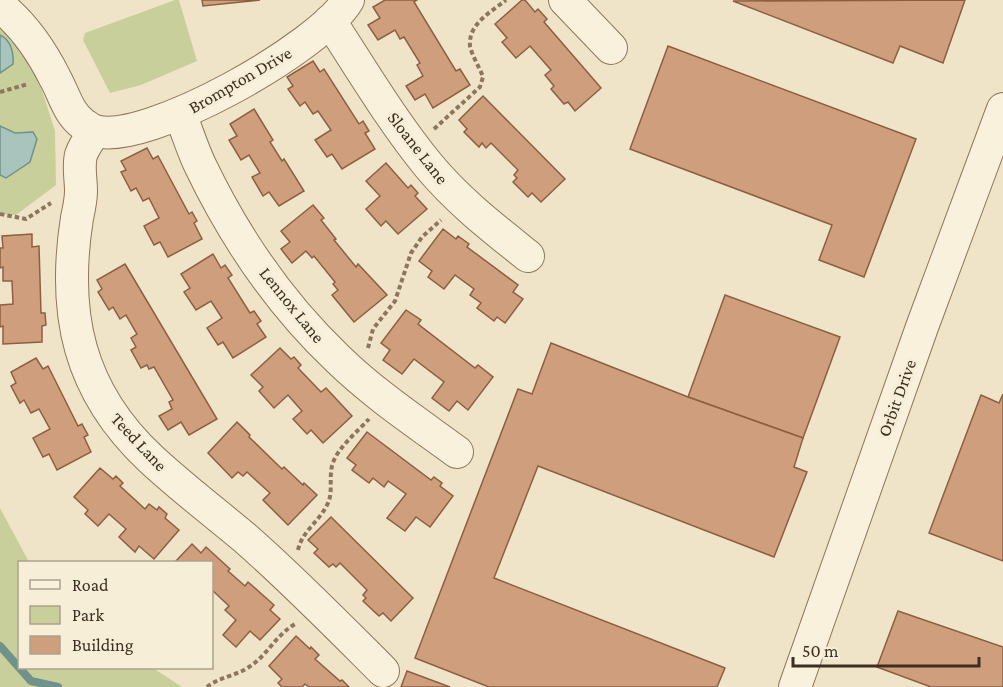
<svg xmlns="http://www.w3.org/2000/svg" width="1003" height="687" font-family="'Crimson Pro',serif">
  <style>
    .green { fill: #c9cf9b }
    .water { fill: #a9c4bc; stroke: #6f938a; stroke-width: 1.5 }
    .lines { fill: none; stroke-linecap: round; stroke-linejoin: round }
    .stream { stroke: #6f938a; stroke-width: 8 }
    .building { fill: #cf9f7d; stroke: #8d5f41; stroke-width: 1.5 }
    .minor-casing { stroke: #8d765c; stroke-width: 34 }
    .path { stroke: #8d765c; stroke-width: 4; stroke-dasharray: 4.5 3; stroke-linecap: butt }
    .minor { stroke: #faf1dc; stroke-width: 32 }
    .labels { text-anchor: middle; dominant-baseline: central; stroke-width: 6; stroke-linejoin: round; paint-order: stroke }
    .street-label { font-size: 18px; fill: #3d2e20; stroke: #f7eed8 }
  </style>
  <rect width="100%" height="100%" fill="#f0e4c8"/>
  <g class="green">
    <polygon points="175,0 179,0 197,61 141,85 110,93 83,40 85,33"/>
    <polygon points="0,29 13,43 37,75 55,131 56,185 16,215 0,214"/>
    <polygon points="0,508 29,562 20,562 20,668 153,668 182,687 0,687"/>
  </g>
  <g class="water">
    <path d="M0,35C11,40 14,53 13,64L0,73Z"/>
    <polygon points="0,126 15,133 33,132 37,139 30,162 6,178 0,175"/>
  </g>
  <g class="lines">
    <polyline class="stream" points="0,646 31,681 58,687"/>
  </g>
  <g class="building">
    <polygon points="202,0 260,0 203,6"/>
    <polygon points="385,0 417,0 414,2 456,71 460,69 470,85 433,108 425,94 415,100 406,86 423,76 417,65 420,63 404,37 400,39 395,30 378,40 368,25 380,18 373,7"/>
    <polygon points="522,0 525,0 535,12 538,9 547,19 544,22 601,88 575,111 568,102 564,104 551,89 554,86 545,75 551,70 530,46 516,58 502,42 507,38 495,24"/>
    <polygon points="965,0 943,63 900,46 893,63 733,1"/>
    <polygon points="668,46 916,139 864,277 819,260 832,225 630,149"/>
    <polygon points="313,61 320,72 324,69 359,124 363,121 369,131 365,133 375,149 342,169 332,154 327,157 315,140 331,130 318,111 313,114 305,102 300,106 288,89 293,86 287,77"/>
    <polygon points="483,96 565,179 541,202 532,193 528,197 513,182 517,178 514,175 518,170 491,143 486,148 482,143 479,147 464,132 467,129 459,120"/>
    <polygon points="254,109 273,140 270,142 282,161 284,159 304,191 279,206 269,192 263,196 252,177 260,173 249,155 241,160 229,140 237,136 230,124"/>
    <polygon points="147,148 153,159 158,156 189,214 192,212 197,221 194,223 202,239 168,257 160,242 154,245 144,226 159,218 149,198 143,201 136,188 131,191 121,172 126,170 121,161"/>
    <polygon points="386,163 408,188 411,185 418,193 415,196 427,209 398,234 386,221 381,226 366,209 380,196 366,181"/>
    <polygon points="313,205 324,218 321,220 336,239 334,240 356,267 358,264 387,295 354,322 332,295 338,290 333,284 335,282 314,256 312,258 306,251 292,263 281,249 290,242 281,231"/>
    <polygon points="443,229 456,239 458,236 469,244 467,247 518,285 513,292 523,299 505,323 497,317 494,321 477,308 481,303 470,295 474,289 455,275 444,289 428,277 432,271 419,261"/>
    <polygon points="32,234 32,247 39,246 41,313 45,313 46,325 42,326 42,342 3,344 3,326 0,327 0,305 13,304 12,281 3,281 3,267 0,268 0,248 3,248 2,236"/>
    <polygon points="213,254 221,268 225,265 232,275 228,278 250,313 254,311 261,321 257,324 266,337 233,358 223,342 218,345 207,328 222,318 211,301 196,310 184,292 190,288 181,274"/>
    <polygon points="125,264 217,419 189,435 181,422 168,430 159,416 172,409 169,402 173,400 154,367 149,369 147,365 141,368 131,350 136,347 131,338 137,334 126,315 120,319 113,307 109,310 98,292 102,289 97,280"/>
    <polygon points="725,295 840,337 803,438 688,397"/>
    <polygon points="406,310 421,320 418,324 475,368 478,365 493,377 468,410 457,401 449,411 432,398 444,382 414,359 402,374 383,360 390,350 381,343"/>
    <polygon points="551,343 688,397 803,438 794,467 807,472 774,557 538,466 494,578 725,668 717,687 489,687 415,658 518,389 532,394"/>
    <polygon points="280,348 291,359 294,357 301,365 298,368 321,392 326,388 352,416 323,443 311,430 307,434 293,419 302,411 288,395 274,408 259,391 263,387 251,375"/>
    <polygon points="36,358 43,369 48,366 78,426 82,424 88,435 84,437 91,452 57,470 49,454 43,457 33,438 50,429 39,409 31,413 24,400 20,403 11,386 16,383 11,372"/>
    <polygon points="1003,394 1003,561 929,533 981,395 999,403"/>
    <polygon points="237,422 250,435 249,437 282,469 284,467 303,485 304,483 317,495 288,525 263,500 270,493 247,472 243,476 238,472 232,478 208,453"/>
    <polygon points="367,432 431,480 434,477 442,483 440,486 453,496 430,527 416,517 405,531 387,518 406,494 388,481 384,487 373,478 369,483 352,470 356,465 347,458"/>
    <polygon points="100,468 113,479 116,476 123,483 120,486 145,509 149,504 157,510 159,507 167,514 165,518 179,530 154,559 139,546 135,552 119,537 126,529 109,514 98,526 85,514 88,510 74,497"/>
    <polygon points="331,517 413,598 391,621 383,613 379,616 363,601 366,598 363,595 367,590 340,563 336,567 333,564 329,567 314,553 318,549 308,540"/>
    <polygon points="192,544 201,553 206,547 230,569 228,571 245,586 248,582 274,605 270,610 280,619 260,640 250,631 236,647 223,635 236,620 225,610 229,606 212,590 212,562 175,562"/>
    <polygon points="898,611 1003,647 1003,687 931,687 877,667"/>
    <polygon points="296,636 310,649 311,647 319,655 315,659 340,681 342,680 349,687 309,687 305,684 302,687 282,687 278,683 282,679 269,666"/>
    <polygon points="407,671 450,687 401,687"/>
  </g>
  <g class="lines">
    <g class="minor-casing">
      <g id="minor">
        <polyline points="565,0 611,48"/>
        <path d="M0,6C25,26 41,50 55,78C64,94 68,113 83,124C86,126 91,130 95,131C147,146 322,46 348,0"/>
        <path d="M330,21C362,70 392,121 429,166C458,201 493,228 528,256"/>
        <path d="M180,114C187,131 192,148 200,165C234,236 281,305 338,359C374,394 416,422 457,452"/>
        <path d="M95,131C90,138 84,146 81,155C78,166 81,179 81,191C81,200 79,209 77,218C62,313 78,391 151,459C181,487 214,512 245,538C293,580 338,626 383,671"/>
        <polyline points="795,687 922,327 1003,109"/>
      </g>
    </g>
    <g class="path">
      <polyline points="0,92 28,84"/>
      <path d="M434,129L480,87L483,77C480,68 472,56 470,46C468,24 491,12 506,0"/>
      <polyline points="0,214 26,219 51,203"/>
      <polyline points="368,348 373,329 395,301 411,253 422,237 441,220"/>
      <path d="M298,550C302,531 320,521 328,503C333,492 329,478 332,466C336,449 357,432 369,419"/>
      <path d="M207,687C219,677 236,676 249,667C268,655 276,634 297,623"/>
    </g>
    <use href="#minor" class="minor"/>
  </g>
  <g class="labels">
    <g class="street-label">
      <text transform="translate(240 80) rotate(-30)">Brompton Drive</text>
      <text transform="translate(418 148) rotate(52)">Sloane Lane</text>
      <text transform="translate(292 305) rotate(51)">Lennox Lane</text>
      <text transform="translate(897 398) rotate(-70)">Orbit Drive</text>
      <text transform="translate(139 442) rotate(47)">Teed Lane</text>
    </g>
  </g>
  <rect x="18" y="561" width="195" height="108" fill="#f7eed8" stroke="#ada18e" stroke-width="1.5"/>
  <rect x="30" y="580" width="30" height="9" fill="#faf1dc" stroke="#ada18e" stroke-width="1.5"/>
  <text x="72" y="591" font-size="18" fill="#3d2e20">Road</text>
  <rect x="30" y="606" width="30" height="18" fill="#c9cf9b" stroke="#ada18e" stroke-width="1.5"/>
  <text x="72" y="621" font-size="18" fill="#3d2e20">Park</text>
  <rect x="30" y="636" width="30" height="18" fill="#cf9f7d" stroke="#ada18e" stroke-width="1.5"/>
  <text x="72" y="651" font-size="18" fill="#3d2e20">Building</text>
  <path d="M793 657v9h186v-9" fill="none" stroke="#3d2e20" stroke-width="3"/>
  <text x="802" y="657" font-size="18" fill="#3d2e20" stroke="#f7eed8" stroke-width="4.5" paint-order="stroke">50 m</text>
</svg>
